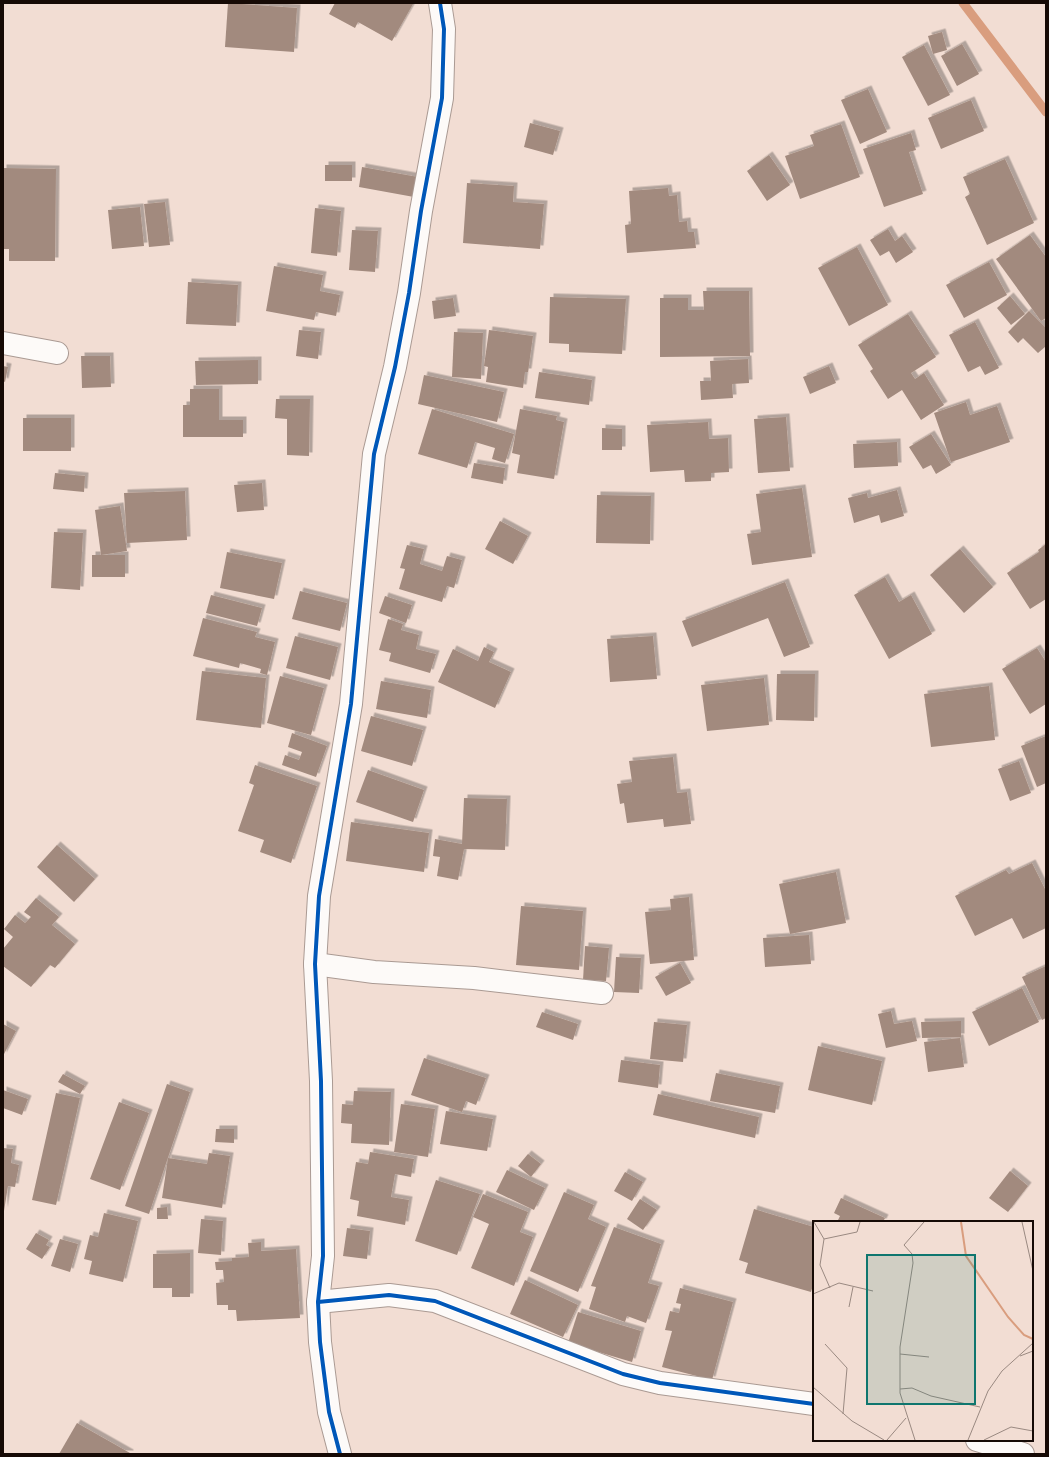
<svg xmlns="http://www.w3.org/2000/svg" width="1049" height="1457" font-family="Roboto,sans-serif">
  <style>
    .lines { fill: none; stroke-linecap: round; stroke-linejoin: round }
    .stream { stroke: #d99d7e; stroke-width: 9 }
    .building { fill: #a28a7e; filter: url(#shadow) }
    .minor-casing { stroke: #aa9a93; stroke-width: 24 }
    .minor { stroke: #fdfaf8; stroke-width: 22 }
    .cycleway-casing { stroke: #fff; stroke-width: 6 }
    .cycleway { stroke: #0057b8; stroke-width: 4 }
    .inset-river { fill: none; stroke: #d99d7e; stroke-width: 2 }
    .inset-road { fill: none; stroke: #9a8981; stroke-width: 1 }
    .view { fill: #0f766e; fill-opacity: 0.15; stroke: #0f766e; stroke-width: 2 }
    .inset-edge { fill: none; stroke: #160a05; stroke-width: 2 }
  </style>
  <defs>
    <filter id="shadow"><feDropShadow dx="3.5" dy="-3.5" stdDeviation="0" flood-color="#0004"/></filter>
  </defs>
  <rect width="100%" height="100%" fill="#f2ddd3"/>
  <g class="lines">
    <polyline class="stream" points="963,3 1046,112"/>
  </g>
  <g class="building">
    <polygon points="228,3 297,8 294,52 225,47"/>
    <polygon points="335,3 411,3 413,4 392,41 358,22 355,28 329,14"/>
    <polygon points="942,32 947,50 933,54 928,36"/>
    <polygon points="962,44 979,74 957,86 941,56"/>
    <polygon points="924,45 950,95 928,106 902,57"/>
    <polygon points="868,89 887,132 860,144 841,100"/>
    <polygon points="971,100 984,131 941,149 928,118"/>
    <polygon points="530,123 560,131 553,155 524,147"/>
    <polygon points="841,124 860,177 800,199 785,156 814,146 810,135"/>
    <polygon points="911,133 916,150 909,152 923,194 884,207 863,149"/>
    <polygon points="769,155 790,185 767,201 747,171"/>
    <polygon points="1005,159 1034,223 987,245 965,197 970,194 963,177"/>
    <rect x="325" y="165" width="27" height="16"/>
    <polygon points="362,167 418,177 414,197 359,187"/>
    <polygon points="3,168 56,169 55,261 9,261 9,249 3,249"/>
    <polygon points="467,183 514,186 513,202 544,204 540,249 463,243"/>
    <polygon points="668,188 669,196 677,195 679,222 687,221 688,232 694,232 696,248 627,253 625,225 631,224 629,191"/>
    <polygon points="165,202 170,245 149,247 144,204"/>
    <polygon points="140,207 144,246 112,249 108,210"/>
    <polygon points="315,208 341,211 337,256 311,253"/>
    <polygon points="888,229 895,241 902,236 913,252 896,263 889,251 880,256 870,240"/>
    <polygon points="352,230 378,231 375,272 349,270"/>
    <polygon points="1030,235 1046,257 1046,318 1041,321 996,259"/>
    <polygon points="857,247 888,305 849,326 818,268"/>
    <polygon points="989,262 1007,295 964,318 946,285"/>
    <polygon points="274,266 323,275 320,291 340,295 336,316 316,312 314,320 266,311"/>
    <polygon points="188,282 238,285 236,326 186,324"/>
    <polygon points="703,291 749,291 750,356 660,357 660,298 688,298 688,310 704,310"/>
    <polygon points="1010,296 1025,314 1011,325 997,308"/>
    <polygon points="550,297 626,299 622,354 569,352 569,344 549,343"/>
    <polygon points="453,298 456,316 434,319 432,301"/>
    <polygon points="1029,311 1046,328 1046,346 1038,353 1023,338 1018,343 1008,332"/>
    <polygon points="908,314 936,357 911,373 915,379 924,373 944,405 921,420 902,390 888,399 870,371 873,369 858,345"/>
    <polygon points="975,322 999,368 985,375 980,366 968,372 949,335"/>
    <polygon points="299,330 321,332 318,359 296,356"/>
    <polygon points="489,330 533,336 528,372 525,372 523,388 486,382 488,367 484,366"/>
    <polygon points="454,332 483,333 481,379 452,377"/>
    <polygon points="81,356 110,356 111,387 82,388"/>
    <polygon points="748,359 749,383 732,384 733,398 701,400 700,381 711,381 710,361"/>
    <polygon points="258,360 258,384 196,385 195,361"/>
    <polygon points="3,366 8,367 5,382 3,381"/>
    <polygon points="829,366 836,383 810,394 803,377"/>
    <polygon points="539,372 592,380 589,405 535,398"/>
    <polygon points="424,375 504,392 497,422 418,404"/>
    <polygon points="190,389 219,389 219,420 243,420 243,437 183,437 183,405 190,405"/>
    <polygon points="276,399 310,399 309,456 287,455 287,419 275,418"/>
    <polygon points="966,402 970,415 997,406 1010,442 951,462 934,413"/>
    <polygon points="432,409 514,434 505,463 492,459 495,448 475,442 467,468 418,454"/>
    <polygon points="520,409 557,416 556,420 564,422 554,479 517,473 520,455 512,453"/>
    <polygon points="786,417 790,471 758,473 754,419"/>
    <rect x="23" y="418" width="48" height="33"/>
    <polygon points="708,422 709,439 728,438 729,472 711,473 711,481 685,482 684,470 650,472 647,425"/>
    <polygon points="602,428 622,429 622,450 602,450"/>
    <polygon points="931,434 951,465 936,474 931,465 923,469 909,447"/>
    <polygon points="897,442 898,466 854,468 853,444"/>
    <polygon points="474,463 505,468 503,484 471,478"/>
    <polygon points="55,473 85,476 84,492 53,489"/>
    <polygon points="262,483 264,510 237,512 234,485"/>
    <polygon points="802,488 812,557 752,565 747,534 761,532 756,494"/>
    <polygon points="897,490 904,516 881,523 879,515 854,523 848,498 867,493 868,498"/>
    <polygon points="185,491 187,540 127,543 124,493"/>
    <polygon points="597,495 651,496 650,544 596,543"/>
    <polygon points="120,506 127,551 101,555 95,510"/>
    <polygon points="500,521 528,536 513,564 485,549"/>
    <polygon points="54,532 83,533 80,590 51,588"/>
    <polygon points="1046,544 1046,599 1030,609 1007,573 1039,552 1038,550"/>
    <polygon points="407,545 424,549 420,564 442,571 447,556 462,560 454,588 447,586 442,602 399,589 405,569 400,568"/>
    <polygon points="960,549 993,587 964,613 930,575"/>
    <polygon points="227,552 282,563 274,599 220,588"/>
    <rect x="92" y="555" width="33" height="22"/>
    <polygon points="885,577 899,602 911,595 932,634 889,659 854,595"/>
    <polygon points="785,582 810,647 784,657 768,618 692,647 682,621"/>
    <polygon points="300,591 347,603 340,631 292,619"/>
    <polygon points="211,595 262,608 257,626 206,613"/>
    <polygon points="385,596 412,605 406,623 379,613"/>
    <polygon points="203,618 257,632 255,637 275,642 267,675 260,673 261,669 240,663 239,668 193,656"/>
    <polygon points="388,619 403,624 401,630 419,635 416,649 436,654 430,673 389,661 391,653 379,650"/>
    <polygon points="295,636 338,647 330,680 286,668"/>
    <polygon points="653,636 657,679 610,682 607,639"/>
    <polygon points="484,647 494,652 489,662 511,672 495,708 438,682 453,649 478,661"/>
    <polygon points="1037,648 1046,662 1046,704 1030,714 1002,669"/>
    <polygon points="202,671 266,678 261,728 196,720"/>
    <polygon points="777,674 815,674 814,721 776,720"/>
    <polygon points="280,676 324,688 311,735 267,723"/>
    <polygon points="764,678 769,725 707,731 701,685"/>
    <polygon points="381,681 431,690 427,718 376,709"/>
    <polygon points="989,686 995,740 931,747 924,694"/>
    <polygon points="371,716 423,730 412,766 361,751"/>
    <polygon points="292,733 327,746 316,777 282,765 285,755 299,760 302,752 288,747"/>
    <polygon points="1046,736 1046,783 1037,787 1021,746"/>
    <polygon points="673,757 677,793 687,792 691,824 664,827 663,819 627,823 624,803 620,804 617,784 632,782 629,761"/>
    <polygon points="1019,761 1031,793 1010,801 998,769"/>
    <polygon points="255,765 317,786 291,863 260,852 264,840 238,831 254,785 249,783"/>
    <polygon points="368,770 424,790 413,822 356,802"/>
    <polygon points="464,798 507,799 505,850 464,849 458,880 437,876 440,857 433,856 435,839 462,844"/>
    <polygon points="351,822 429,833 424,872 346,861"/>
    <polygon points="57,845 95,879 74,902 37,867"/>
    <polygon points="1032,863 1046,891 1046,928 1023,939 1012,918 975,936 955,896 1006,870 1009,874"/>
    <polygon points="836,872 846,923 790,934 779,884"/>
    <polygon points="689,897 694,960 650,964 645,912 671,910 670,899"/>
    <polygon points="36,898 59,917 52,925 75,944 55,968 50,965 31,987 3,966 3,949 13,937 4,929 15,915 25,923 31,917 24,912"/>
    <polygon points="521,906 583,911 579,970 516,965"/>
    <polygon points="809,935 811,964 765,967 763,938"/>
    <polygon points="585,946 609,948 606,981 583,980"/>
    <polygon points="616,957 641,958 639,993 614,992"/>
    <polygon points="680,963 691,983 666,996 655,977"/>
    <polygon points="1046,966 1046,1018 1042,1020 1022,977"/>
    <polygon points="1022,988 1039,1022 989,1046 972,1012"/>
    <polygon points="891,1011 894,1024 912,1021 917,1041 886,1048 878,1014"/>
    <polygon points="542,1012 578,1024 573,1040 536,1027"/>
    <polygon points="961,1021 961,1037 922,1038 921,1022"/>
    <polygon points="654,1022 687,1025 683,1062 650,1059"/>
    <polygon points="3,1024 16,1031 3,1056"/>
    <polygon points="960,1038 964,1067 928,1072 924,1042"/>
    <polygon points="818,1046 882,1061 872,1105 808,1090"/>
    <polygon points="424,1058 486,1078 476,1105 466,1101 462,1112 411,1095"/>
    <polygon points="621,1060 660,1065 658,1088 618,1082"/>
    <polygon points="716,1073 780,1086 775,1113 710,1101"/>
    <polygon points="63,1074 85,1086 80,1094 58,1082"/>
    <polygon points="167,1084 190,1092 149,1214 125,1206"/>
    <polygon points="3,1090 28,1099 22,1115 3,1108"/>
    <polygon points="354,1091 391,1092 389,1145 351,1143 352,1124 341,1123 342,1104 353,1105"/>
    <polygon points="56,1093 80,1098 56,1205 32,1200"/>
    <polygon points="658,1094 759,1117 755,1138 653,1115"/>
    <polygon points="119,1102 149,1113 120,1190 90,1179"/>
    <polygon points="401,1104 435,1109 428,1157 394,1152"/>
    <polygon points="446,1111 493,1119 487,1151 440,1144"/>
    <polygon points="216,1129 234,1129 234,1143 215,1142"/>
    <polygon points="3,1148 13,1149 11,1163 19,1165 15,1187 8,1186 4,1211"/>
    <polygon points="370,1152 414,1159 411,1177 395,1174 391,1197 409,1200 405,1225 357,1216 359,1201 350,1199 356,1162 368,1164"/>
    <polygon points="209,1153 230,1156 222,1208 162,1198 168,1158 207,1164"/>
    <polygon points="528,1154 541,1164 531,1177 518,1166"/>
    <polygon points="507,1170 545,1188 534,1210 496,1192"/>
    <polygon points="1010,1171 1028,1186 1008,1212 989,1198"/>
    <polygon points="625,1172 643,1182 632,1201 614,1191"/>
    <polygon points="436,1180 480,1194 457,1255 415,1241"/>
    <polygon points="564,1192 594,1205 588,1219 606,1227 578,1292 530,1271"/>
    <polygon points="483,1194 528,1212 520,1232 533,1237 514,1286 471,1268 489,1224 473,1217"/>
    <polygon points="841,1198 885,1218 883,1222 837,1222 840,1216 834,1213"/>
    <polygon points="640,1199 657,1210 643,1230 627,1219"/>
    <polygon points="167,1207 168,1219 157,1219 157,1208"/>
    <polygon points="754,1209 814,1227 814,1282 811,1292 745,1273 748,1263 739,1260"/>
    <polygon points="104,1213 138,1221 123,1282 89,1274 92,1261 84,1259 90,1235 98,1237"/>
    <polygon points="201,1219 223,1221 221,1255 198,1253"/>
    <polygon points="614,1227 661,1244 648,1283 659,1286 646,1323 627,1316 625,1322 589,1309 596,1287 591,1286"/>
    <polygon points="347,1228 370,1231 367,1259 343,1256"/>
    <polygon points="36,1233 49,1240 46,1245 50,1247 42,1259 26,1249"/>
    <polygon points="60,1239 78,1244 70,1272 51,1266"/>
    <polygon points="261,1242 261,1251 296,1249 300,1318 237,1321 236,1310 228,1310 228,1305 217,1305 216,1283 224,1282 223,1270 216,1270 215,1262 232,1261 232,1258 249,1257 248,1243"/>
    <polygon points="190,1253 190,1297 172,1297 172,1288 153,1288 153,1254"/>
    <polygon points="525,1280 578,1305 563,1337 510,1314"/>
    <polygon points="680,1288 733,1302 712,1380 662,1367 672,1331 665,1330 670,1311 679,1313 681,1304 676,1303"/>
    <polygon points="578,1312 641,1331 632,1362 568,1343"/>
    <polygon points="77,1423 130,1453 130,1454 59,1454"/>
  </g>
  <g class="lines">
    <g class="minor-casing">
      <g id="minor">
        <polyline points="3,343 57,353"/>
        <polyline points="315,964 374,972 474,978 602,993"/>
        <polyline points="318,1302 389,1295 435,1301 623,1374 660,1383 814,1404"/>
        <polyline points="977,1440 1023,1454"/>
        <polyline points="340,1454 329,1412 320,1342 318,1302 323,1256 321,1081 315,964 319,896 351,704 374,454 395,367 409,293 421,211 442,98 444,29 440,3"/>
      </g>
    </g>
    <use href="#minor" class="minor"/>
    <g class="cycleway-casing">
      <g id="cycleway">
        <polyline points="318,1302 389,1295 435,1301 623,1374 660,1383 814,1404"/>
        <polyline points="340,1454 329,1412 320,1342 318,1302 323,1256 321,1081 315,964 319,896 351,704 374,454 395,367 409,293 421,211 442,98 444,29 440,3"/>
      </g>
    </g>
    <use href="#cycleway" class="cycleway"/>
  </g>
  <g transform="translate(813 1221)">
    <rect width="220" height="220" fill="#f2ddd3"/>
    <path class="inset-river" d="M148,1L153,35L195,96L211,114L220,118"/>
    <path class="inset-road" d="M1,1L11,18L7,44L17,67M209,1L220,50M11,18L44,11L47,1M0,73L26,62L60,70M36,86L40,66M12,123L34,147L30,193M87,133L116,136M207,135L220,130M0,166L39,200L71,219M87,168L99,167L118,175L167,186M74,219L93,197M102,219L87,172V126L100,42L99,33L91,24L111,1M155,219L175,170L189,150L220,122M171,219L198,206L220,210"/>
    <path class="view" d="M54,34H162V183H54Z"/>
    <rect width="220" height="220" class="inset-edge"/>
  </g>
  <rect width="1049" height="1457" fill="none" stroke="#160a05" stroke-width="8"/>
</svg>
